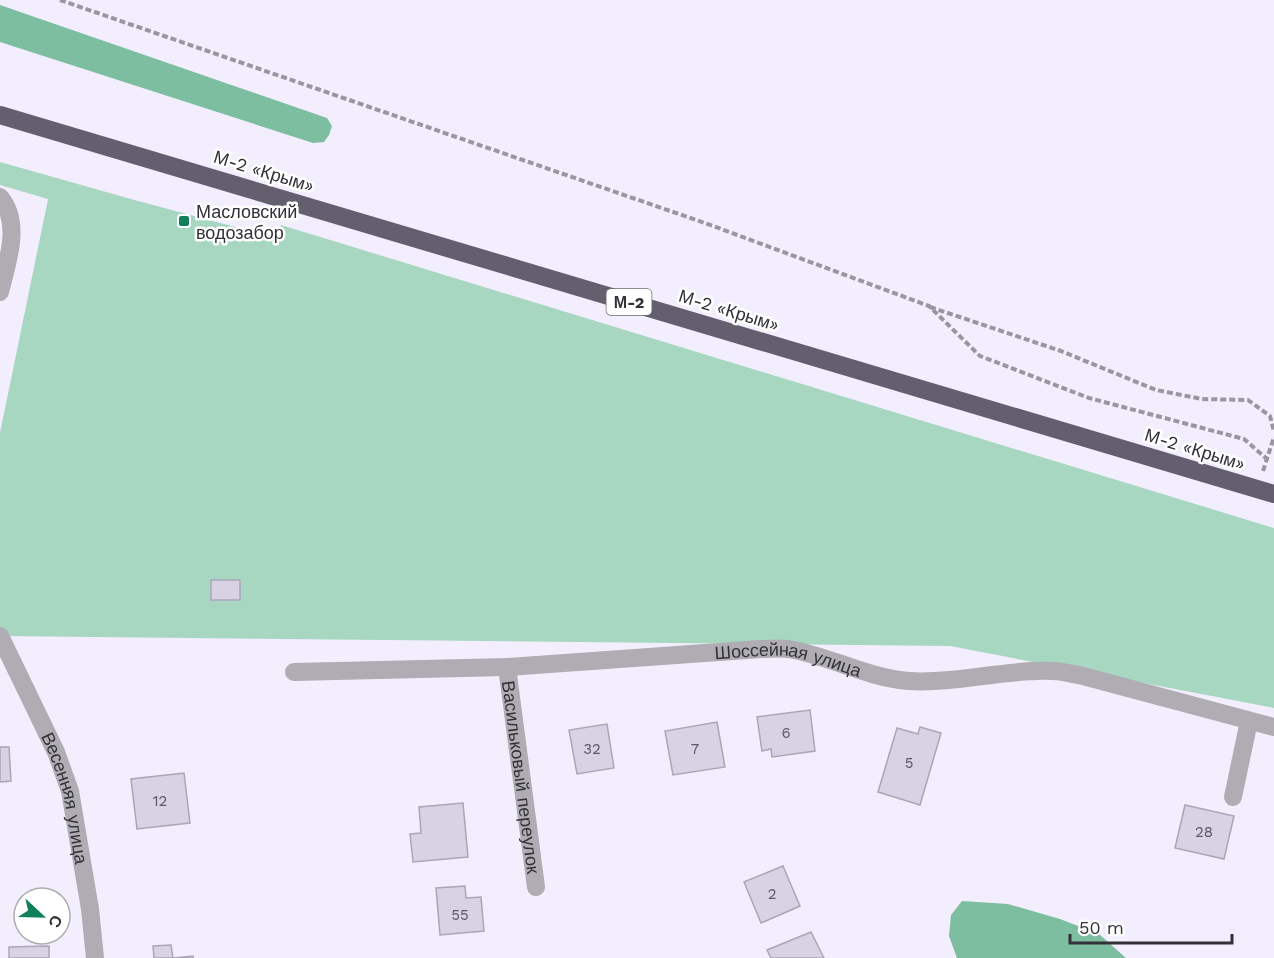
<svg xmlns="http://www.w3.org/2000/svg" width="1274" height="958" font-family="'Work Sans',sans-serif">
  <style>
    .green { fill: #a7d7c0 }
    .forest { fill: #7dbea1 }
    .building { fill: #d8d2e4; stroke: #aba5b7; stroke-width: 1.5 }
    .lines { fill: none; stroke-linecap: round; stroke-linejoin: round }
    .path { stroke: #9996a1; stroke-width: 4; stroke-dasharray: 6 3; stroke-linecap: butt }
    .minor { stroke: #afacb4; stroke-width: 18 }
    .highway { stroke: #645f6e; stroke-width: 18 }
    .poi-dot { fill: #0f7f5c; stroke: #fff; stroke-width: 2 }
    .labels { text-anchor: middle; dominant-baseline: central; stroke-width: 5; stroke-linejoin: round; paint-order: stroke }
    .number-label { font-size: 15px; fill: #5c5963 }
    .shield { fill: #fff; stroke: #706f74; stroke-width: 1.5 }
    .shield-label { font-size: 16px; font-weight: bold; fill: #333138 }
    .street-label { font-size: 18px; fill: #333138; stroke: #fff }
    .poi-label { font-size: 18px; fill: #333138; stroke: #fff; text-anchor: start }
  </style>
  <rect width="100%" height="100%" fill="#f3eefd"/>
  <polygon class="green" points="0,162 138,201 277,238 281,225 1274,528 1274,708 950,646 0,636 0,433 48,199 0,185"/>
  <g class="forest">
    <polygon points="0,5 327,118 332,126 329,135 324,142 313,143 0,42"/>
    <polygon points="962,901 1008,904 1060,919 1099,934 1126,958 957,958 949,936 951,915"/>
  </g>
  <g class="building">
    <rect x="211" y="580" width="29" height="20"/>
    <polygon points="810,710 815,751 772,757 771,749 762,751 757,717"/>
    <polygon points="717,722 725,767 673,775 665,731"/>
    <polygon points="607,724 614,768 577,774 569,730"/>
    <polygon points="920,727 941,733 920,805 878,792 897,728 918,734"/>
    <polygon points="0,747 9,747 11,781 0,782"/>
    <polygon points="184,773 190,823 137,829 131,779"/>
    <polygon points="463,803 468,857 413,862 410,834 421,833 419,807"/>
    <polygon points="1185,805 1234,816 1224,859 1175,848"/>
    <polygon points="783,866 800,906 761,923 744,882"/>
    <polygon points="465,886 466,898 481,897 484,931 440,935 436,888"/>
    <polygon points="811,932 824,958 771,958 767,950"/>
    <polygon points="171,945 173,958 193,956 193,958 154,958 153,946"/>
    <polygon points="49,946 49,958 9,958 9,947"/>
  </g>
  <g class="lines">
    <g class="path">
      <polyline points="60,0 705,223 929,306 980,356 1089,398 1244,439 1267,459"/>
      <polyline points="930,307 1061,351 1156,390 1202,399 1248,400 1270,416 1274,432"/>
      <polyline points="1263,471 1274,437"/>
    </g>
    <g class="minor">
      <path d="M0,197C22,223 7,263 0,292"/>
      <path id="s1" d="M0,636L56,752L70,791L90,909L95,958"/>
      <path id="s2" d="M507,667L536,887"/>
      <path id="s3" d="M294,672L507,667L761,649C770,649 780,648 789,649C830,656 867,678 909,681C957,684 1004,669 1052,671C1062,671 1073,674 1083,676L1274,727"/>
      <polyline points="1233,797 1249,721"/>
    </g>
    <polyline class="highway" points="0,115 1274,494"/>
  </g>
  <rect class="poi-dot" x="178" y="215" width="12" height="12" rx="3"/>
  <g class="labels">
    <g class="number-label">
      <text x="786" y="733">6</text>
      <text x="592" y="749">32</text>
      <text x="695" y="749">7</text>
      <text x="909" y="763">5</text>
      <text x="160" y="801">12</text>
      <text x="1204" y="832">28</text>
      <text x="772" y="894">2</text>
      <text x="460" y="915">55</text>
    </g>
    <rect class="shield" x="606.5" y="289" width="45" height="26" rx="4.5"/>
    <g class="shield-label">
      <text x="629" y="302">М-2</text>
    </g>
    <g class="street-label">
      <text transform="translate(264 171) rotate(17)">М-2 «Крым»</text>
      <text transform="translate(729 310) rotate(17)">М-2 «Крым»</text>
      <text transform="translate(1195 449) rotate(17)">М-2 «Крым»</text>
      <text stroke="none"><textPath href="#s3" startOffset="496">Шоссейная улица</textPath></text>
      <text stroke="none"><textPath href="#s2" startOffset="111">Васильковый переулок</textPath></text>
      <text stroke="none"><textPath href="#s1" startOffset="176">Весенняя улица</textPath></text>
    </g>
    <g class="poi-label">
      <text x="196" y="211">Масловский<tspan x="196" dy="21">водозабор</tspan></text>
    </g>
  </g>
  <g transform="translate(42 916) rotate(112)"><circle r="28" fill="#ffffff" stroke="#adadaf" stroke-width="1.5"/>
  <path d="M0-4.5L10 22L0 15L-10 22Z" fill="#0f7f5c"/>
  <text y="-9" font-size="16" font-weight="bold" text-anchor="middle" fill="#333138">С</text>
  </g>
  <path d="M1070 934v9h162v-9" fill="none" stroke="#333138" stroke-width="3"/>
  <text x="1079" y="934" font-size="18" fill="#333138" stroke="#ffffff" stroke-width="4.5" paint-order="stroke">50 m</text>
</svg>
